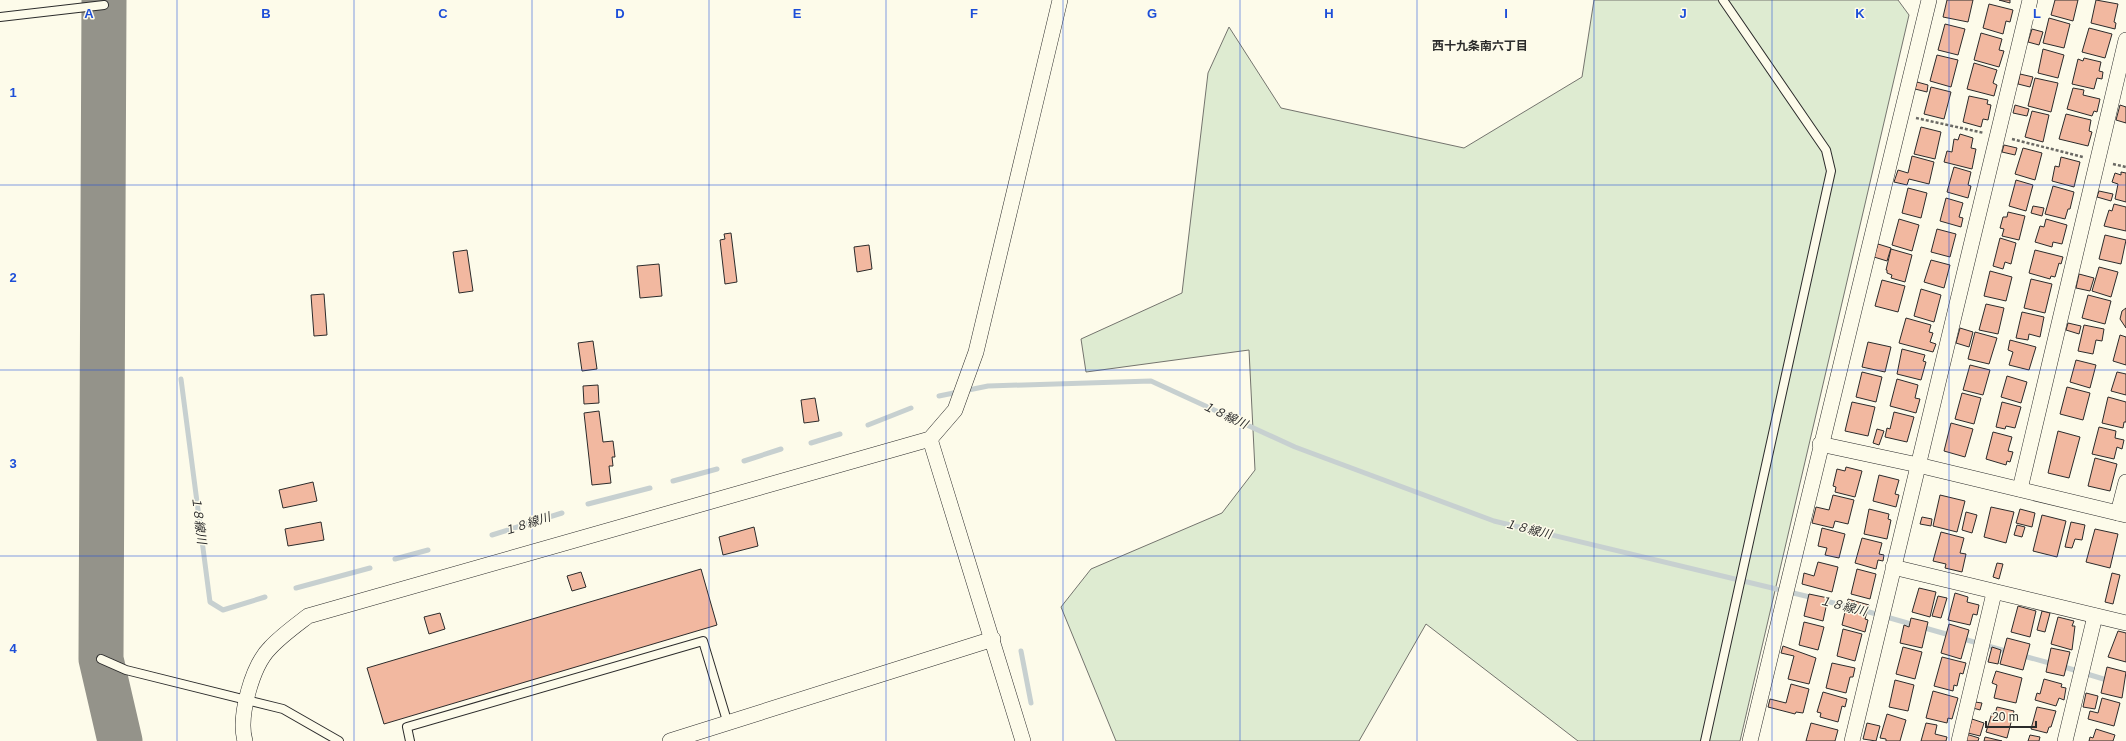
<svg xmlns="http://www.w3.org/2000/svg" width="2126" height="741" font-family="Helvetica,'Noto Sans JP',sans-serif">
  <style>
    .green { fill: #deebd1; stroke: #74746e }
    .lines { fill: none; stroke-linecap: round; stroke-linejoin: round }
    .stream { stroke: #c7d0d0; stroke-width: 5 }
    .taxiway { stroke: #94938a; stroke-width: 45 }
    .building { fill: #f2b8a0; stroke: #2b2b2b }
    .service-casing { stroke: #2b2b2b; stroke-width: 10 }
    .minor-casing { stroke: #2b2b2b; stroke-width: 16 }
    .path { stroke: #6a6964; stroke-width: 2.5; stroke-dasharray: 3 2; stroke-linecap: butt }
    .service { stroke: #fdfbea; stroke-width: 8 }
    .minor { stroke: #fdfbea; stroke-width: 15 }
    .grid { fill: none; stroke: #1d4ed8; stroke-width: 1; stroke-opacity: 0.55 }
    .labels { text-anchor: middle; dominant-baseline: central; stroke-width: 3; stroke-linejoin: round; paint-order: stroke }
    .neighbourhood-label { font-size: 12px; font-weight: bold; fill: #2b2b2b; stroke: #fdfbea }
    .water-label { font-size: 12px; font-style: italic; fill: #2b2b2b; stroke: #fdfbea }
    .grid-label { font-size: 13px; text-anchor: middle; font-weight: bold; fill: #1d4ed8; stroke: #fdfbea; stroke-width: 3; stroke-linejoin: round; paint-order: stroke }
  </style>
  <rect width="100%" height="100%" fill="#fdfbea"/>
  <polygon class="green" points="1594,0 1898,0 1909,15 1740,741 1578,741 1426,624 1359,741 1116,741 1061,607 1091,569 1222,513 1255,470 1249,350 1086,372 1081,339 1182,293 1208,73 1229,27 1281,108 1464,148 1582,77"/>
  <g class="lines">
    <g class="stream">
      <polyline points="181,379 210,602 223,610 265,597"/>
      <polyline points="939,396 988,386 1151,381 1295,447 1494,521 1814,598"/>
      <polyline points="868,425 911,408"/>
      <polyline points="811,443 840,434"/>
      <polyline points="744,461 781,449"/>
      <polyline points="673,481 717,469"/>
      <polyline points="588,504 650,488"/>
      <polyline points="492,535 562,513"/>
      <polyline points="395,559 428,550"/>
      <polyline points="296,588 370,568"/>
      <polyline points="1822,600 1853,608"/>
      <polyline points="1862,610 1953,636"/>
      <polyline points="1960,638 2009,652"/>
      <polyline points="1021,651 1031,703"/>
      <polyline points="2020,655 2053,664"/>
      <polyline points="2061,666 2110,681"/>
    </g>
    <polyline class="taxiway" points="104,0 101,659 120,741"/>
  </g>
  <g class="building">
    <polygon points="1947,0 1973,0 1968,22 1943,17"/>
    <polygon points="1999,0 2010,0 2010,3"/>
    <polygon points="2055,0 2078,0 2073,21 2051,15"/>
    <polygon points="2096,0 2118,4 2114,22 2116,23 2115,29 2091,23"/>
    <polygon points="1989,4 2013,10 2010,22 2006,21 2003,34 1983,28"/>
    <polygon points="2049,18 2070,24 2064,48 2043,43"/>
    <polygon points="1945,24 1965,29 1958,55 1938,50"/>
    <polygon points="2089,28 2112,34 2105,58 2082,52"/>
    <polygon points="2032,29 2043,32 2039,45 2028,42"/>
    <polygon points="1981,33 2002,39 1999,50 2004,51 1999,67 1974,60"/>
    <polygon points="2043,49 2064,55 2058,78 2038,73"/>
    <polygon points="1937,55 1958,60 1951,87 1930,81"/>
    <polygon points="2084,58 2101,62 2099,71 2103,72 2102,79 2097,78 2094,89 2072,84 2078,59 2083,61"/>
    <polygon points="1974,63 1997,70 1993,83 1997,85 1994,96 1967,89"/>
    <polygon points="2020,74 2033,77 2030,87 2018,84"/>
    <polygon points="2035,78 2058,83 2051,112 2028,106"/>
    <polygon points="1917,82 1928,85 1927,92 1915,89"/>
    <polygon points="1931,87 1951,92 1944,119 1924,114"/>
    <polygon points="2073,88 2084,90 2083,95 2100,99 2097,112 2094,111 2092,116 2067,109"/>
    <polygon points="1969,96 1988,100 1987,104 1991,105 1988,120 1983,119 1981,127 1963,122"/>
    <polygon points="2015,105 2029,109 2027,116 2013,113"/>
    <polygon points="2120,105 2126,107 2126,123 2116,120"/>
    <polygon points="2032,111 2049,115 2043,142 2025,137"/>
    <polygon points="2066,114 2091,120 2089,131 2092,132 2088,146 2059,139"/>
    <polygon points="1921,127 1941,132 1935,159 1914,154"/>
    <polygon points="1960,134 1973,138 1971,148 1976,149 1972,169 1944,162 1947,151 1952,152 1954,139 1958,140"/>
    <polygon points="2004,145 2017,148 2015,155 2002,152"/>
    <polygon points="2023,148 2042,153 2035,180 2015,174"/>
    <polygon points="1912,156 1934,162 1929,184 1909,179 1907,185 1894,182 1898,170 1908,173"/>
    <polygon points="2061,157 2080,162 2074,187 2052,181 2055,166 2059,167"/>
    <polygon points="1954,167 1971,172 1968,185 1971,186 1968,198 1947,192"/>
    <polygon points="2121,172 2126,173 2126,202 2115,199 2118,184 2112,182 2115,173 2121,175"/>
    <polygon points="2016,180 2033,185 2026,211 2009,206"/>
    <polygon points="2053,186 2074,192 2070,209 2068,209 2065,219 2045,214"/>
    <polygon points="1908,188 1927,193 1921,218 1902,213"/>
    <polygon points="2099,191 2113,194 2111,201 2097,197"/>
    <polygon points="1946,198 1963,203 1959,217 1963,218 1961,227 1940,221"/>
    <polygon points="2114,204 2126,207 2126,231 2104,226 2109,210 2112,211"/>
    <polygon points="2033,206 2044,208 2042,216 2031,213"/>
    <polygon points="2008,212 2025,216 2019,240 2002,236 2004,229 2000,228 2003,217 2007,217"/>
    <polygon points="1899,219 1919,225 1912,251 1892,245"/>
    <polygon points="2046,219 2067,225 2062,244 2053,242 2052,247 2035,242 2040,226 2044,227"/>
    <polygon points="1937,229 1956,234 1950,257 1931,252"/>
    <polygon points="731,233 737,282 725,284 720,240 725,239 724,234"/>
    <polygon points="2105,235 2126,240 2121,264 2099,259"/>
    <polygon points="2000,238 2016,243 2011,264 2005,262 2003,269 1993,266"/>
    <polygon points="1878,244 1891,248 1887,261 1874,257"/>
    <polygon points="869,245 872,269 857,272 854,247"/>
    <polygon points="1891,249 1912,255 1905,282 1891,278 1892,275 1887,273 1887,270 1886,270"/>
    <polygon points="467,250 473,291 459,293 453,252"/>
    <polygon points="2035,250 2063,257 2061,264 2059,263 2055,277 2051,276 2050,279 2029,273"/>
    <polygon points="1931,260 1950,265 1944,288 1924,282"/>
    <polygon points="659,264 662,296 640,298 637,266"/>
    <polygon points="2099,267 2118,272 2111,297 2092,291"/>
    <polygon points="1990,271 2012,277 2006,301 1984,296"/>
    <polygon points="2079,274 2094,278 2090,291 2076,288"/>
    <polygon points="2031,279 2052,284 2045,313 2024,308"/>
    <polygon points="1882,280 1905,286 1898,312 1875,306"/>
    <polygon points="1921,289 1941,295 1934,322 1914,316"/>
    <polygon points="324,294 327,335 314,336 311,295"/>
    <polygon points="2088,295 2111,301 2105,324 2082,318"/>
    <polygon points="1986,304 2004,308 1998,334 1979,330"/>
    <polygon points="2126,308 2126,328 2120,319 2122,311"/>
    <polygon points="2022,312 2044,317 2040,337 2029,334 2028,340 2016,338"/>
    <polygon points="1906,318 1931,325 1929,332 1933,333 1930,342 1936,344 1933,352 1899,343"/>
    <polygon points="2068,323 2081,326 2079,334 2066,330"/>
    <polygon points="2084,325 2104,329 2102,341 2096,340 2093,354 2078,351"/>
    <polygon points="1960,328 1973,332 1969,347 1956,343"/>
    <polygon points="1975,332 1997,338 1989,364 1968,359"/>
    <polygon points="2120,335 2126,337 2126,365 2113,361"/>
    <polygon points="2010,340 2036,347 2029,370 2009,365 2013,352 2008,350"/>
    <polygon points="593,341 597,369 582,371 578,343"/>
    <polygon points="1868,342 1891,347 1885,372 1862,367"/>
    <polygon points="1902,349 1925,355 1923,361 1926,362 1921,380 1897,374"/>
    <polygon points="2076,360 2096,365 2090,388 2070,382"/>
    <polygon points="1970,365 1990,370 1983,395 1963,390"/>
    <polygon points="1862,372 1882,377 1876,402 1856,397"/>
    <polygon points="2117,372 2126,374 2126,395 2111,391"/>
    <polygon points="2007,376 2027,382 2021,403 2001,397"/>
    <polygon points="1897,379 1918,385 1915,398 1920,399 1916,413 1890,406"/>
    <polygon points="598,385 599,403 584,404 583,386"/>
    <polygon points="2067,387 2090,393 2083,420 2060,414"/>
    <polygon points="1962,393 1981,398 1974,424 1955,419"/>
    <polygon points="2108,397 2126,402 2126,422 2124,422 2123,428 2102,423"/>
    <polygon points="815,398 819,421 804,423 801,400"/>
    <polygon points="1852,402 1875,407 1868,436 1845,431"/>
    <polygon points="2002,402 2021,407 2015,428 2006,426 2005,429 1996,427"/>
    <polygon points="599,411 603,442 613,441 615,457 612,457 613,466 609,466 611,483 592,485 584,413"/>
    <polygon points="1894,412 1914,417 1907,442 1885,437 1887,428 1890,429"/>
    <polygon points="1951,423 1973,429 1965,457 1944,451"/>
    <polygon points="2099,427 2116,431 2115,438 2124,440 2122,449 2117,447 2114,459 2092,454"/>
    <polygon points="1877,429 1884,431 1879,445 1873,443"/>
    <polygon points="2058,431 2080,437 2069,478 2048,473"/>
    <polygon points="1993,432 2012,437 2008,451 2013,452 2010,462 2007,461 2006,465 1986,459"/>
    <polygon points="2095,458 2117,464 2110,491 2088,486"/>
    <polygon points="1846,467 1862,471 1855,497 1835,492 1836,487 1833,486 1837,469 1845,471"/>
    <polygon points="1879,475 1899,480 1895,494 1899,495 1896,507 1873,501"/>
    <polygon points="313,482 317,501 283,508 279,490"/>
    <polygon points="1833,495 1854,500 1848,524 1835,521 1833,528 1812,523 1816,507 1829,510"/>
    <polygon points="1940,495 1965,501 1957,532 1933,526"/>
    <polygon points="1991,507 2014,512 2006,543 1984,537"/>
    <polygon points="1869,509 1889,514 1888,519 1891,520 1887,539 1864,534"/>
    <polygon points="2020,509 2035,513 2032,527 2016,523"/>
    <polygon points="1966,512 1977,515 1972,533 1962,530"/>
    <polygon points="2042,515 2066,521 2057,557 2033,551"/>
    <polygon points="1922,517 1932,519 1931,526 1920,524"/>
    <polygon points="321,522 324,540 288,546 285,529"/>
    <polygon points="2071,522 2085,525 2082,540 2075,539 2072,548 2065,547"/>
    <polygon points="2017,525 2025,527 2022,537 2014,535"/>
    <polygon points="754,527 758,546 723,555 719,537"/>
    <polygon points="1822,528 1845,534 1839,558 1825,555 1827,548 1818,546"/>
    <polygon points="2095,529 2118,534 2110,568 2086,562"/>
    <polygon points="1941,532 1964,538 1960,553 1966,554 1962,572 1945,568 1946,564 1933,561"/>
    <polygon points="1862,538 1882,543 1879,554 1884,555 1883,561 1878,560 1876,569 1855,563"/>
    <polygon points="1818,562 1838,567 1832,592 1802,584 1804,573 1814,576"/>
    <polygon points="1997,563 2003,564 1999,579 1993,577"/>
    <polygon points="701,569 717,625 384,724 367,668"/>
    <polygon points="1857,569 1876,574 1870,599 1851,594"/>
    <polygon points="581,572 586,587 572,591 567,576"/>
    <polygon points="2112,573 2120,575 2113,604 2105,602"/>
    <polygon points="1919,588 1936,592 1930,617 1912,612"/>
    <polygon points="1955,593 1968,597 1967,602 1979,605 1977,615 1973,614 1970,625 1948,620"/>
    <polygon points="1809,594 1828,598 1823,621 1804,616"/>
    <polygon points="1938,596 1947,598 1941,618 1932,616"/>
    <polygon points="1848,599 1869,605 1865,619 1868,620 1865,632 1842,625"/>
    <polygon points="2018,606 2036,611 2030,637 2011,632"/>
    <polygon points="2042,611 2050,613 2045,632 2037,630"/>
    <polygon points="440,613 445,629 429,634 424,617"/>
    <polygon points="2058,617 2074,621 2072,626 2075,626 2072,650 2051,644"/>
    <polygon points="1911,618 1928,622 1922,648 1900,643 1904,625 1909,627"/>
    <polygon points="1804,622 1824,627 1818,650 1799,645"/>
    <polygon points="1949,624 1969,630 1961,659 1941,653"/>
    <polygon points="1843,629 1862,634 1855,661 1837,656"/>
    <polygon points="2118,631 2126,633 2126,662 2108,657"/>
    <polygon points="2007,638 2030,644 2023,670 2000,664"/>
    <polygon points="1783,646 1816,658 1809,684 1788,679 1794,656 1781,653"/>
    <polygon points="1903,647 1922,652 1915,679 1896,674"/>
    <polygon points="1992,647 2001,650 1998,664 1988,662"/>
    <polygon points="2051,648 2070,652 2064,676 2046,672"/>
    <polygon points="1942,657 1966,663 1963,674 1960,673 1957,686 1954,685 1953,691 1934,686"/>
    <polygon points="1832,663 1855,668 1853,677 1850,677 1846,693 1826,688"/>
    <polygon points="2107,667 2126,672 2122,698 2101,693"/>
    <polygon points="1996,671 2022,678 2016,703 1994,698 1997,685 1992,683"/>
    <polygon points="2044,679 2062,684 2061,687 2066,688 2064,700 2059,698 2056,706 2035,700 2037,693 2040,694"/>
    <polygon points="1895,680 1914,685 1908,711 1889,707"/>
    <polygon points="1791,684 1809,689 1803,713 1796,712 1795,714 1768,707 1770,699 1786,703"/>
    <polygon points="1933,691 1958,698 1952,719 1948,718 1947,723 1926,718"/>
    <polygon points="1823,692 1847,699 1845,707 1842,706 1838,722 1820,717 1821,713 1817,712"/>
    <polygon points="2086,693 2098,696 2095,709 2083,707"/>
    <polygon points="2102,698 2120,703 2114,726 2088,719 2090,711 2098,713"/>
    <polygon points="1975,702 1982,703 1980,710 1973,708"/>
    <polygon points="1997,707 2014,711 2007,738 1986,732 1992,713 1995,714"/>
    <polygon points="2037,707 2056,711 2051,727 2049,727 2047,733 2031,729"/>
    <polygon points="1887,714 1906,720 1900,741 1886,741 1886,739 1880,738"/>
    <polygon points="1972,719 1984,723 1980,736 1968,733"/>
    <polygon points="1811,723 1838,730 1835,741 1806,741"/>
    <polygon points="1867,723 1880,726 1876,741 1863,739"/>
    <polygon points="1926,723 1937,725 1935,734 1947,737 1946,741 1921,741"/>
    <polygon points="2096,729 2115,735 2113,741 2089,741 2090,737 2093,738"/>
    <polygon points="1966,734 1979,738 1978,741 1964,741"/>
    <polygon points="2030,735 2040,737 2039,741 2028,741"/>
    <polygon points="1985,737 2002,741 1984,741"/>
  </g>
  <g class="lines">
    <g class="service-casing">
      <g id="service">
        <polyline points="0,17 104,5"/>
        <polyline points="101,659 126,670 283,709 339,741"/>
        <polyline points="410,741 407,727 703,641 728,724"/>
        <polyline points="1705,741 1831,171 1826,150 1723,0"/>
      </g>
    </g>
    <g class="minor-casing">
      <g id="minor">
        <polyline points="930,439 1023,741"/>
        <polyline points="1820,444 1918,465 2126,515"/>
        <polyline points="2020,489 2126,40"/>
        <polyline points="2118,513 2126,482"/>
        <polyline points="1893,567 2126,623"/>
        <path d="M245,741C238,717 252,666 270,648C281,636 295,626 308,616L930,439L955,410L976,352L1060,0"/>
        <polyline points="670,741 993,639"/>
        <polyline points="1750,741 1929,0"/>
        <polyline points="1852,741 2030,0"/>
        <polyline points="1959,741 1994,593"/>
        <polyline points="2065,741 2095,616"/>
      </g>
    </g>
    <g class="path">
      <polyline points="1916,118 1984,133"/>
      <polyline points="2012,139 2083,157"/>
      <polyline points="2113,164 2126,167"/>
    </g>
    <use href="#service" class="service"/>
    <use href="#minor" class="minor"/>
  </g>
  <path class="grid" d="M177,0V741M354,0V741M532,0V741M709,0V741M886,0V741M1063,0V741M1240,0V741M1417,0V741M1594,0V741M1772,0V741M1949,0V741M0,185H2126M0,370H2126M0,556H2126"/>
  <g class="labels">
    <g class="neighbourhood-label">
      <text x="1480" y="46">西十九条南六丁目</text>
    </g>
    <g class="water-label">
      <text transform="translate(1225 415) rotate(25)">１８線川</text>
      <text transform="translate(199 520) rotate(83)">１８線川</text>
      <text transform="translate(527 524) rotate(-18)">１８線川</text>
      <text transform="translate(1528 529) rotate(14)">１８線川</text>
      <text transform="translate(1843 606) rotate(14)">１８線川</text>
    </g>
  </g>
  <g class="grid-label">
    <text x="89" y="18">A</text>
    <text x="266" y="18">B</text>
    <text x="443" y="18">C</text>
    <text x="620" y="18">D</text>
    <text x="797" y="18">E</text>
    <text x="974" y="18">F</text>
    <text x="1152" y="18">G</text>
    <text x="1329" y="18">H</text>
    <text x="1506" y="18">I</text>
    <text x="1683" y="18">J</text>
    <text x="1860" y="18">K</text>
    <text x="2037" y="18">L</text>
    <text x="13" y="97">1</text>
    <text x="13" y="282">2</text>
    <text x="13" y="468">3</text>
    <text x="13" y="653">4</text>
  </g>
  <path d="M1986 721v6h50v-6" fill="none" stroke="#2b2b2b" stroke-width="2"/>
  <text x="1992" y="721" font-size="12" fill="#2b2b2b" stroke="#fdfbea" stroke-width="3" paint-order="stroke">20 m</text>
</svg>
